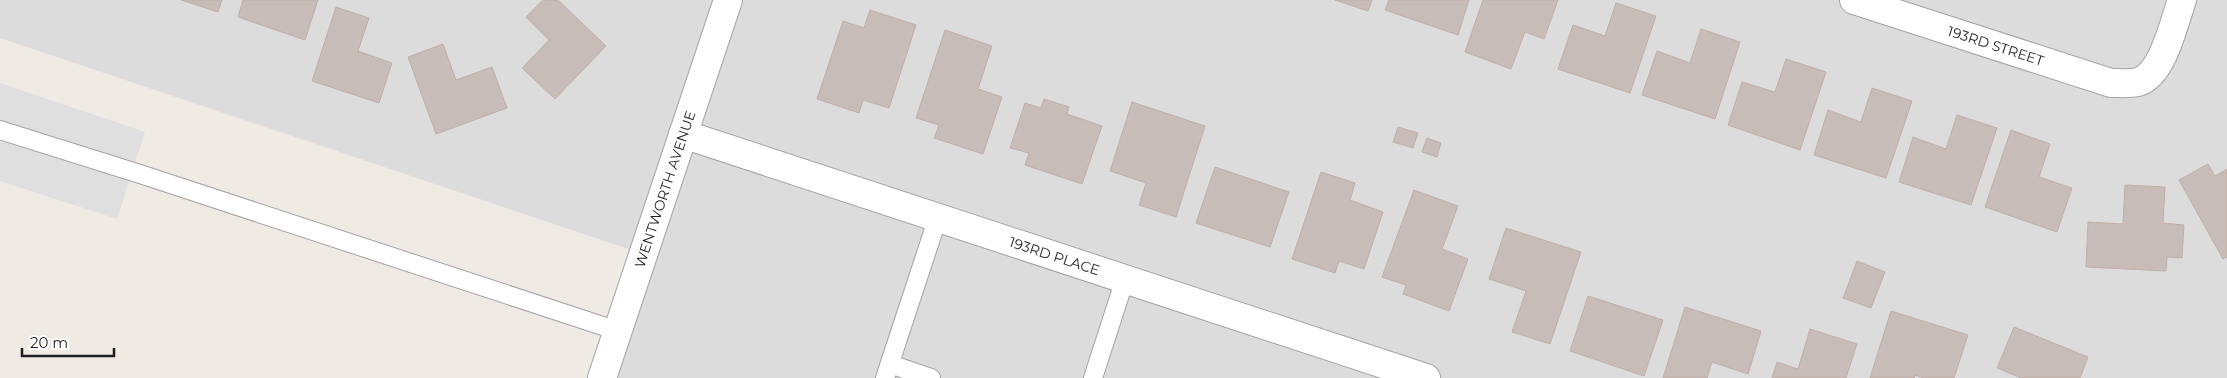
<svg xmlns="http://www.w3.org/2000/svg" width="2227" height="378" font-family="Montserrat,sans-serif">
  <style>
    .residential { fill: #dddcdc }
    .parking { fill: #dfdfdf }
    .building { fill: #c7bcb8; stroke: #c1aea7 }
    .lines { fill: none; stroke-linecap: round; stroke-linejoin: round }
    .service-casing { stroke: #a3a3a3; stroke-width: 20 }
    .minor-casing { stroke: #a3a3a3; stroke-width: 30 }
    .tertiary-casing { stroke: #a3a3a3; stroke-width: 30 }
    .service { stroke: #fff; stroke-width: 18 }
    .minor { stroke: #fff; stroke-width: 28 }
    .tertiary { stroke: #fff; stroke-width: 28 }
    .labels { text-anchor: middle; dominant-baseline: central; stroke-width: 5; stroke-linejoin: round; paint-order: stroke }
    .street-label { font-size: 14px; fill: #1f1f1f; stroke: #fff }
  </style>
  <rect width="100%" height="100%" fill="#f0eae5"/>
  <polygon class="residential" points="0,0 2227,0 2227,378 602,378 643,254 0,38"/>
  <polygon class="parking" points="0,83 145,132 117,219 0,181"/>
  <g class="building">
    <polygon points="181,0 222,0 218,12"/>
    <polygon points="243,0 318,0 305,40 238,17"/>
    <polygon points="543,0 558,0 606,46 555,99 522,68 549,40 526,17"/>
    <polygon points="1335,0 1372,0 1368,11"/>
    <polygon points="1389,0 1469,0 1458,35 1385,10"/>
    <polygon points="1483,0 1558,0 1544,39 1525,32 1511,69 1465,52"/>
    <polygon points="1616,3 1656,16 1630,93 1558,69 1573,25 1605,36"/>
    <polygon points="336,7 369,18 358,51 392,63 379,103 312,81"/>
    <polygon points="870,10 916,25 889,108 863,100 859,113 817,99 843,21 864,28"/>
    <polygon points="1701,29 1740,42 1715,119 1642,95 1657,51 1690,63"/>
    <polygon points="945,30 992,46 978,89 1002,97 983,154 934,138 939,125 916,118"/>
    <polygon points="443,44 456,80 492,67 507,108 436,134 408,57"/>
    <polygon points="1786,59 1826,72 1800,150 1728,125 1742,82 1775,92"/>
    <polygon points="1872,88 1912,101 1886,178 1814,155 1828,110 1861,122"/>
    <polygon points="1044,99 1069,107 1067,114 1102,126 1082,184 1025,165 1029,153 1010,148 1025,103 1041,108"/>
    <polygon points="1132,102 1205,126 1176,217 1139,205 1146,183 1110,171"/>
    <polygon points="1957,115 1997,128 1971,205 1899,182 1913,137 1946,149"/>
    <polygon points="1398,127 1418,133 1413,148 1393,142"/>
    <polygon points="2011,130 2050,144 2039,177 2072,188 2057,232 1985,207"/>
    <polygon points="1427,138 1441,143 1437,157 1422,152"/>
    <polygon points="2208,164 2215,176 2227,169 2227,257 2223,259 2179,180"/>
    <polygon points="1215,167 1289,192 1270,247 1196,223"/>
    <polygon points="1321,172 1355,183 1350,200 1383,212 1364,269 1339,261 1335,273 1292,259"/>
    <polygon points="2125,185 2165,187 2163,223 2184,225 2182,258 2167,257 2166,271 2086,267 2088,222 2123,224"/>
    <polygon points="1414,190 1458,206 1442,249 1468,259 1449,311 1403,294 1406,285 1382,277"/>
    <polygon points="1506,228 1581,252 1550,344 1512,332 1526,291 1489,279"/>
    <polygon points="1857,261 1885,272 1871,308 1843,298"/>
    <polygon points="1588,296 1663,320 1644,376 1570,351"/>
    <polygon points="1685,307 1761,331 1748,374 1712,362 1707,378 1663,378"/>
    <polygon points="1891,311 1968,335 1954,378 1924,378 1915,375 1914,378 1870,378"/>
    <polygon points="2014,327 2088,357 2080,378 2021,378 1997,368"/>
    <polygon points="1810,329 1857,344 1846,378 1772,378 1777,362 1798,369"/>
  </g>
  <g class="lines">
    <g class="service-casing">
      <g id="service">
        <polyline points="0,130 140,174 618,331"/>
        <polyline points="890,364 931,378"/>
        <polyline points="885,378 938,217"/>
        <polyline points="1093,378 1125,279"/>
      </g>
    </g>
    <g class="minor-casing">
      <g id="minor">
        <path id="s1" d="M1854,0L2111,83C2119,83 2130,84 2138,82C2163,75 2174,22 2182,0"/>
        <path id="s2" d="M683,134L1426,378"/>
      </g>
    </g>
    <g class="tertiary-casing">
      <g id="tertiary">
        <path id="s3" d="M602,378L728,0"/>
      </g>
    </g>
    <use href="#service" class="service"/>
    <use href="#minor" class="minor"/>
    <use href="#tertiary" class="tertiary"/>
  </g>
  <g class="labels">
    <g class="street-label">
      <text stroke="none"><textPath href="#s1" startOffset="149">193RD STREET</textPath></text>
      <text stroke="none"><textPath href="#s3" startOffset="199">WENTWORTH AVENUE</textPath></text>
      <text stroke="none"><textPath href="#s2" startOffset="391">193RD PLACE</textPath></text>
    </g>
  </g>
  <path d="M22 348v8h92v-8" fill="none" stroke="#1f1f1f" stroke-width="2.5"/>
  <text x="30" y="348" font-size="15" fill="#1f1f1f" stroke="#ffffff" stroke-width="4" paint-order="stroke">20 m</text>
</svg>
